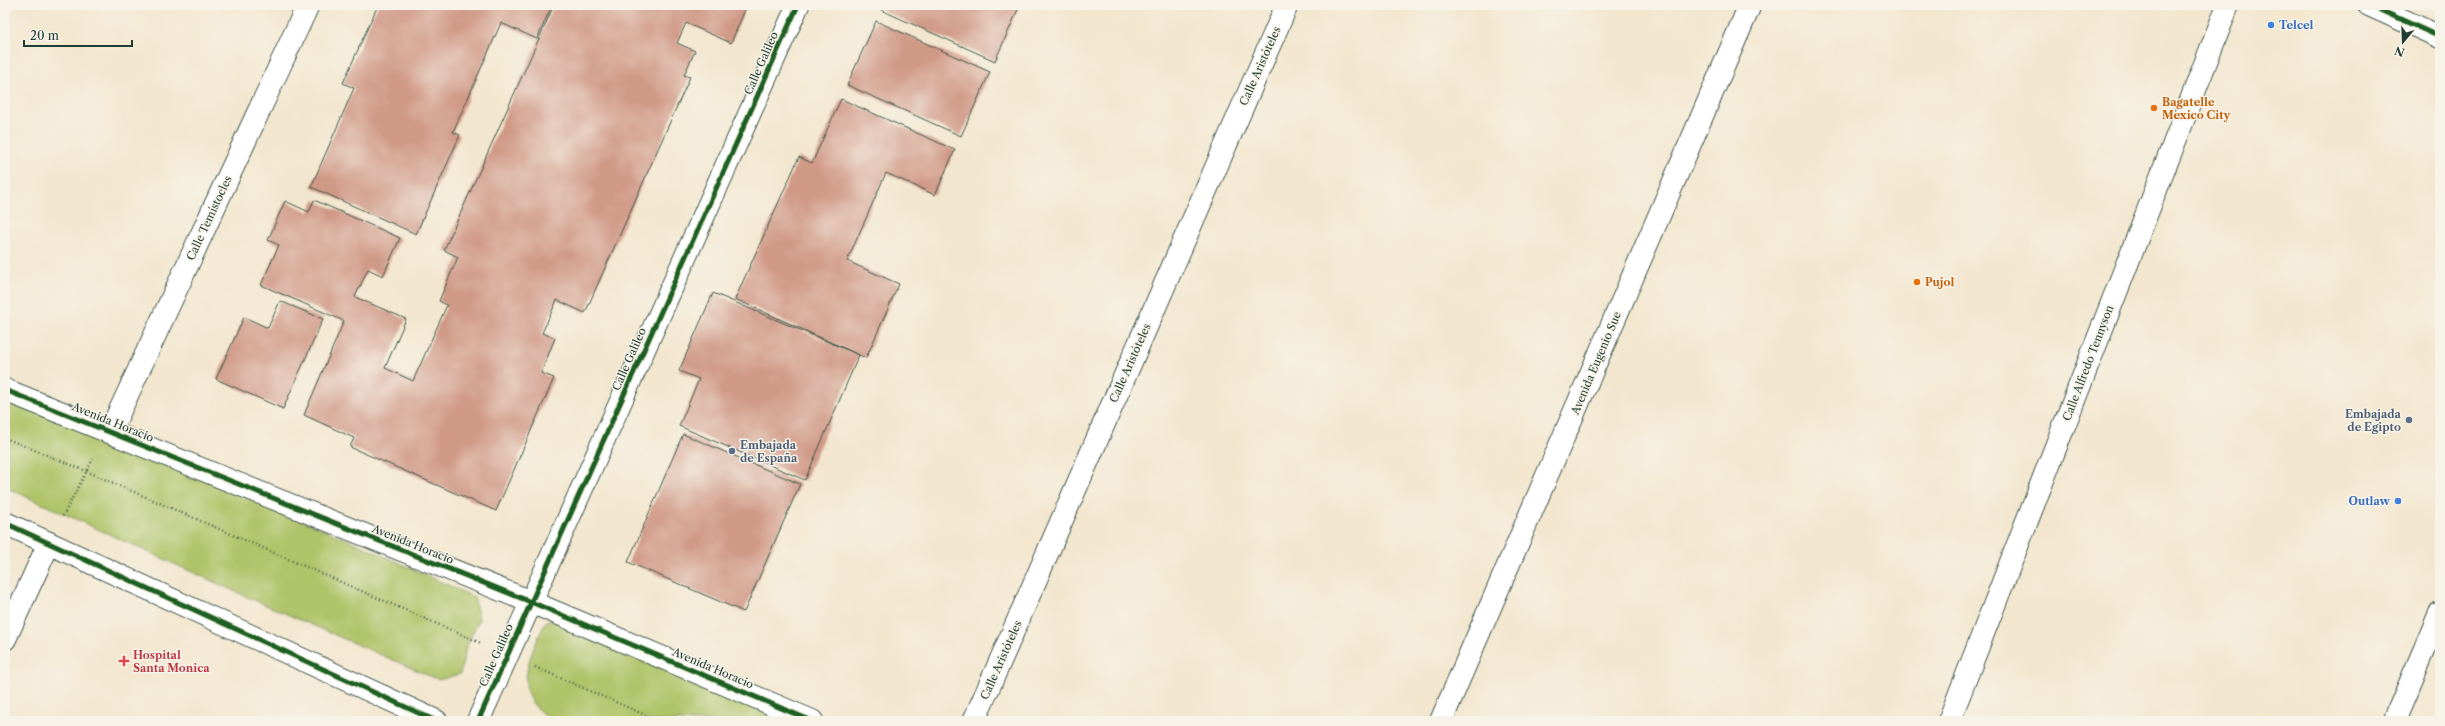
<svg xmlns="http://www.w3.org/2000/svg" width="2445" height="726" font-family="'Libre Caslon Text',serif">
  <style>
    .green { fill: #afc367; stroke: #67804e }
    .building { fill: #d09986 }
    .lines { fill: none; stroke-linecap: round; stroke-linejoin: round }
    .minor-casing { stroke: #3f564b; stroke-width: 24 }
    .tertiary-casing { stroke: #3f564b; stroke-width: 24 }
    .path { stroke: #3f564b; stroke-width: 2.5; stroke-dasharray: 1 3; stroke-linecap: butt }
    .minor { stroke: #fff; stroke-width: 22 }
    .tertiary { stroke: #fff; stroke-width: 22 }
    .cycleway-casing { stroke: #f7f3e8; stroke-width: 8 }
    .cycleway { stroke: #1b5e20; stroke-width: 5 }
    .shop-dot { fill: #3f7fe0; stroke: #f7f3e8; stroke-width: 1.5 }
    .food-dot { fill: #e8710a; stroke: #f7f3e8; stroke-width: 1.5 }
    .service-dot { fill: #5c6f8a; stroke: #f7f3e8; stroke-width: 1.5 }
    .health-dot { fill: #e0444e; stroke: #f7f3e8; stroke-width: 1.5 }
    .labels { text-anchor: middle; dominant-baseline: central; stroke-width: 3; stroke-linejoin: round; paint-order: stroke }
    .shop-label { font-size: 11px; font-weight: bold; fill: #366cbe; stroke: #f7f3e8; text-anchor: start }
    .street-label { font-size: 11px; fill: #1f3d34; stroke: #f7f3e8 }
    .food-label { font-size: 11px; font-weight: bold; fill: #c56008; stroke: #f7f3e8; text-anchor: start }
    .service-label { font-size: 11px; font-weight: bold; fill: #4e5e75; stroke: #f7f3e8; text-anchor: end }
    .health-label { font-size: 11px; font-weight: bold; fill: #be3a42; stroke: #f7f3e8; text-anchor: start }
  </style>
  <rect width="100%" height="100%" fill="#f7f3e8"/>
  <filter id="ink" filterUnits="userSpaceOnUse"><feTurbulence type="fractalNoise" baseFrequency=".025" numOctaves="2"/><feDisplacementMap in="SourceGraphic" scale="8" xChannelSelector="R" yChannelSelector="G"/><feConvolveMatrix kernelMatrix="1 2 1 2 8 2 1 2 1" color-interpolation-filters="sRGB"/></filter>
  <filter id="wash" filterUnits="userSpaceOnUse"><feTurbulence type="fractalNoise" baseFrequency=".012" numOctaves="4" result="noise"/><feDisplacementMap in="SourceGraphic" scale="16" xChannelSelector="R" yChannelSelector="G"/><feGaussianBlur stdDeviation="0.9" result="paint"/><feColorMatrix in="noise" values="0 0 0 0 0 0 0 0 0 0 0 0 0 0 0 0 0 1.4 0 .05"/><feComposite in="paint" operator="in"/></filter>
  <g filter="url(#wash)">
    <rect width="100%" height="100%" fill="#f3e6ce"/>
    <g class="green">
      <polygon points="5,395 360,545 474,597 479,619 466,648 460,674 439,680 245,596 5,487"/>
      <path d="M569,616L802,721H552C546,716 540,712 535,706C514,684 535,644 546,621Z"/>
    </g>
    <g id="blocks">
      <g class="building">
        <polygon points="378,5 552,5 537,39 501,23 453,132 460,135 416,234 311,187 354,88 343,83"/>
        <polygon points="554,5 747,5 731,43 686,23 677,43 695,51 684,75 690,77 585,313 557,300 542,333 555,338 541,373 554,378 496,511 350,447 354,438 304,415 344,321 261,285 279,245 268,240 285,201 309,212 314,200 400,238 383,276 368,269 355,297 406,319 385,368 413,381 447,305 439,301 458,257 444,250"/>
        <polygon points="884,5 1020,5 995,61 881,10"/>
        <polygon points="876,21 990,72 961,136 847,85"/>
        <polygon points="841,99 955,150 935,195 886,173 847,261 899,284 866,358 735,299 799,157 812,163"/>
        <polygon points="713,293 859,355 805,480 679,426 699,379 679,371"/>
        <polygon points="280,301 323,319 283,409 216,379 244,317 268,328"/>
        <polygon points="683,434 800,484 744,612 628,562"/>
      </g>
    </g>
  </g>
  <g filter="url(#ink)">
    <use href="#blocks" fill-opacity="0" stroke="#3f564b" stroke-width="1"/>
    <g class="lines">
      <g class="minor-casing">
        <g id="minor">
          <polyline points="110,432 308,5"/>
          <polyline points="5,639 49,543"/>
          <polyline points="478,721 798,5"/>
          <polyline points="974,721 1287,5"/>
          <polyline points="1441,721 1750,5"/>
          <polyline points="1949,721 2228,5"/>
          <polyline points="2394,721 2440,613"/>
        </g>
      </g>
      <g class="tertiary-casing">
        <g id="tertiary">
          <polyline points="2369,5 2440,37"/>
          <polyline points="5,390 531,602 812,721"/>
          <polyline points="5,523 436,721"/>
        </g>
      </g>
      <g class="path">
        <polyline points="5,438 86,471 481,643"/>
        <polyline points="63,516 93,459"/>
        <polyline points="535,667 659,721"/>
      </g>
      <use href="#minor" class="minor"/>
      <use href="#tertiary" class="tertiary"/>
      <g class="cycleway-casing">
        <g id="cycleway">
          <polyline points="2369,5 2440,37"/>
          <polyline points="5,390 531,602 812,721"/>
          <polyline points="5,523 436,721"/>
          <polyline points="478,721 798,5"/>
        </g>
      </g>
      <use href="#cycleway" class="cycleway"/>
    </g>
  </g>
  <g class="shop-dot">
    <circle cx="2271" cy="25" r="4"/>
    <circle cx="2398" cy="501" r="4"/>
  </g>
  <g class="food-dot">
    <circle cx="2154" cy="108" r="4"/>
    <circle cx="1917" cy="282" r="4"/>
  </g>
  <g class="service-dot">
    <circle cx="2409" cy="420" r="4"/>
    <circle cx="732" cy="451" r="4"/>
  </g>
  <path class="health-dot" d="M122 655h4v4h4v4h-4v4h-4v-4h-4v-4h4z"/>
  <g class="labels">
    <g class="shop-label">
      <text x="2279" y="25">Telcel</text>
      <text x="2390" y="501" text-anchor="end">Outlaw</text>
    </g>
    <g class="street-label">
      <text transform="translate(761 63) rotate(-66)">Calle Galileo</text>
      <text transform="translate(1260 66) rotate(-66)">Calle Aristóteles</text>
      <text transform="translate(209 218) rotate(-65)">Calle Temístocles</text>
      <text transform="translate(629 359) rotate(-66)">Calle Galileo</text>
      <text transform="translate(1130 363) rotate(-66)">Calle Aristóteles</text>
      <text transform="translate(1596 363) rotate(-67)">Avenida Eugenio Sue</text>
      <text transform="translate(2088 363) rotate(-69)">Calle Alfredo Tennyson</text>
      <text transform="translate(113 422) rotate(22)">Avenida Horacio</text>
      <text transform="translate(413 544) rotate(22)">Avenida Horacio</text>
      <text transform="translate(496 655) rotate(-66)">Calle Galileo</text>
      <text transform="translate(1001 660) rotate(-66)">Calle Aristóteles</text>
      <text transform="translate(713 668) rotate(23)">Avenida Horacio</text>
    </g>
    <g class="food-label">
      <text x="2162" y="102">Bagatelle<tspan x="2162" dy="13">Mexico City</tspan></text>
      <text x="1925" y="282">Pujol</text>
    </g>
    <g class="service-label">
      <text x="2401" y="414">Embajada<tspan x="2401" dy="13">de Egipto</tspan></text>
      <text x="740" y="445" text-anchor="start">Embajada<tspan x="740" dy="13">de España</tspan></text>
    </g>
    <g class="health-label">
      <text x="133" y="655">Hospital<tspan x="133" dy="13">Santa Monica</tspan></text>
    </g>
  </g>
  <rect width="2445" height="726" fill="none" stroke="#f7f3e8" stroke-width="20"/>
  <g transform="translate(2403 42) rotate(199)" stroke="#f7f3e8" stroke-width="3" paint-order="stroke">
  <path d="M0-3L7 15L0 10L-7 15Z" fill="#1f3d34"/>
  <text y="-6" font-size="11" font-weight="bold" text-anchor="middle" fill="#1f3d34">N</text>
  </g>
  <path d="M24 40v6h108v-6" fill="none" stroke="#1f3d34" stroke-width="2"/>
  <text x="30" y="40" font-size="12" fill="#1f3d34" stroke="#f7f3e8" stroke-width="3" paint-order="stroke">20 m</text>
</svg>
